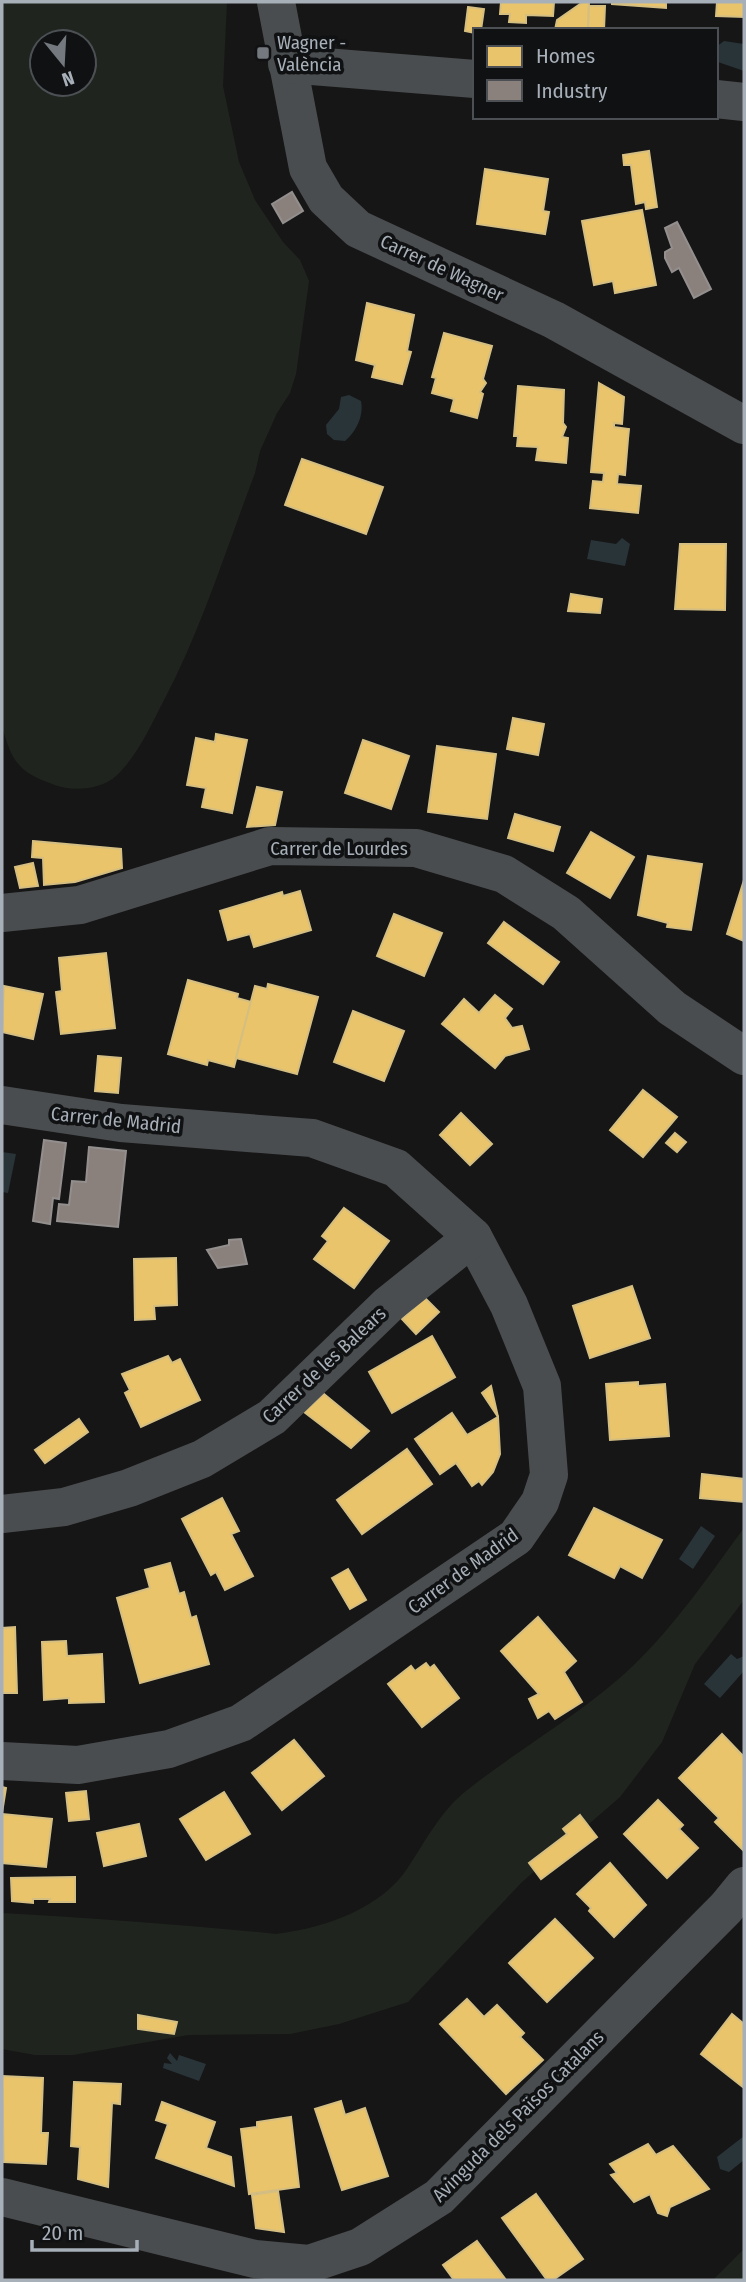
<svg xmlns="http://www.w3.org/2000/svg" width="746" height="2282" font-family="'Fira Sans Condensed',sans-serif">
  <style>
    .green { fill: #1f251e; fill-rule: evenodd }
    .water { fill: #293439 }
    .homes { fill: #e9c46a; stroke: #d5be81; stroke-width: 2 }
    .industry { fill: #8a817c; stroke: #938f8e; stroke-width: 2 }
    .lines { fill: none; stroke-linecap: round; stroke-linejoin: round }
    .minor { stroke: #4a4d4f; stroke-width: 38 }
    .poi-dot { fill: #74797f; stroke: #101112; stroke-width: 2.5 }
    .labels { text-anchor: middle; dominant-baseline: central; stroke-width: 7; stroke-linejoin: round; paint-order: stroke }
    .poi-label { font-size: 19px; fill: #a7afb8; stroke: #101112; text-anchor: start }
    .street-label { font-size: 19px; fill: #a7afb8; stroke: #101112 }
  </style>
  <rect width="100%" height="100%" fill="#161616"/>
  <g class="green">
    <path d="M2,2H227L223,86L239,162L255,200L283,242L300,260L309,281L296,374L290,393L277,413L260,451L255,473C226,549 202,628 164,700C150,727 138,755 116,776C102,789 73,792 55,785C18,772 13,763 2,727ZM42,42H84V84H42Z"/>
    <path d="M744,1528V1600L695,1664L662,1742L620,1797L522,1882L408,2002L339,2024L290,2034L188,2035L73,2055H35L2,2049V1913C93,1918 185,1925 276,1934C324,1928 382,1909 409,1866C426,1840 441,1811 466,1791C521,1747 584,1713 635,1664C677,1623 710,1574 744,1528Z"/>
    <polygon points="744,2249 744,2280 713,2280"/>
  </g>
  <g class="water">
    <polygon points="724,41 744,44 744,71 718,62 716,47"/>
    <path d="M349,395L361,401C364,416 356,432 345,441L334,440L327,434L326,425L339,409L341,397Z"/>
    <polygon points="622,538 630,544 625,566 587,559 591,540 616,544"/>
    <polygon points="2,1152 16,1154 8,1193 2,1192"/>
    <polygon points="701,1526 715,1536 693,1569 679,1559"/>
    <polygon points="731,1654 737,1659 744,1656 744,1671 720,1698 704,1684"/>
    <polygon points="170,2053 177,2061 179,2055 206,2064 199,2081 163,2068 164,2063 172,2064 167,2058"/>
    <polygon points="744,2136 744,2160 729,2172 720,2169 717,2157"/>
  </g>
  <g class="homes">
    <polygon points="501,2 554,2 553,16 526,15 526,23 509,22 510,14 500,14"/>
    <polygon points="583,2 589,2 588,30 555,30 557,20"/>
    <polygon points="612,2 666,2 666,8 612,4"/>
    <polygon points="717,2 744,2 744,17 716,16"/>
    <polygon points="589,6 605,6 604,30 588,30"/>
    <polygon points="468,7 484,9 481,30 475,30 475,33 465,31"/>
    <polygon points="649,151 657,207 646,209 645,202 636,204 631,165 624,165 623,155"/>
    <polygon points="485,169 548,179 543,211 549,212 545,234 477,224"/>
    <polygon points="642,210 656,285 615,293 613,281 594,285 582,221"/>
    <polygon points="367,303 414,315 407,351 411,352 402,384 372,377 375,365 356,360"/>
    <polygon points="444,333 492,346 483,379 486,383 480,392 483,394 477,418 451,411 454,399 432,393 436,378 432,377"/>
    <polygon points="599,383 624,397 622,424 614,423 614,427 629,429 628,439 625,475 618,474 617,484 641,486 638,513 590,508 593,481 603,482 604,473 591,472"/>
    <polygon points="518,386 564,390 563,423 566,427 562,437 568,438 566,463 536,460 538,447 517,446 518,436 514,436"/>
    <polygon points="302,459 383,487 366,534 285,505"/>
    <polygon points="680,544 726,544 725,610 675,609"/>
    <polygon points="571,594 602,599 600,613 568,611"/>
    <polygon points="513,718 544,724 538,755 507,749"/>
    <polygon points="216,734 247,740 232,813 202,807 206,788 187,785 196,738 215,742"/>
    <polygon points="363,740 409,756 391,809 345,793"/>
    <polygon points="437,746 496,754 487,819 428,812"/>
    <polygon points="257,787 282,792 275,825 247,827"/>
    <polygon points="515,814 560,827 553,851 508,838"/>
    <polygon points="591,832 634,857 610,898 567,873"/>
    <polygon points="33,841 121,849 122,868 75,882 44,885 43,858 32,857"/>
    <polygon points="648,856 702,864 691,930 667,927 668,923 638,915"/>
    <polygon points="33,863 38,886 20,888 15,867"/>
    <polygon points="744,880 744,941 727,934"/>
    <polygon points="300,891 311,930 254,947 250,934 228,940 220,911 282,892 283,896"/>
    <polygon points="394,914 442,933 424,976 377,956"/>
    <polygon points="504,922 559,962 543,984 488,943"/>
    <polygon points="106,953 115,1028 61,1034 56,992 62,991 59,958"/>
    <polygon points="188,980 238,994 237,998 251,1002 234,1067 208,1060 207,1065 168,1054"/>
    <polygon points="268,984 318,997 297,1074 236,1058 255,986 267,989"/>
    <polygon points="4,986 43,994 33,1039 2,1032"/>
    <polygon points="495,995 512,1009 505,1018 512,1028 522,1026 529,1049 505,1056 495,1068 442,1024 464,999 479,1013"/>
    <polygon points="353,1011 404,1031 384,1081 334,1062"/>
    <polygon points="98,1056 121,1058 118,1093 95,1091"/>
    <polygon points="643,1090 677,1117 643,1157 610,1130"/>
    <polygon points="461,1113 492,1144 470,1165 440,1135"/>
    <polygon points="675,1133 686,1142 677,1152 666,1143"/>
    <polygon points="344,1208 389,1241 354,1288 314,1259 328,1241 322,1236"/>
    <polygon points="176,1258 177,1305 154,1306 155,1319 135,1320 134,1259"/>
    <polygon points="632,1286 650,1338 590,1358 573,1306"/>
    <polygon points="425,1298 439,1312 416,1334 402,1319"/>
    <polygon points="432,1336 455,1377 392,1413 369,1372"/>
    <polygon points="168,1356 172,1363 180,1359 200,1400 141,1427 125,1393 130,1390 122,1374"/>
    <polygon points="638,1382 638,1386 665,1384 669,1436 610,1440 606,1384"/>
    <polygon points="491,1386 498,1417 482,1393"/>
    <polygon points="324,1394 369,1431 351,1448 304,1412"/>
    <polygon points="452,1413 467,1435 498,1417 500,1454 493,1472 482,1485 479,1481 472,1486 456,1463 440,1474 415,1439"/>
    <polygon points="79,1419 88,1432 45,1463 35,1450"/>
    <polygon points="407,1449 432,1484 362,1534 337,1500"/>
    <polygon points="702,1474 744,1479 744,1502 700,1498"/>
    <polygon points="222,1498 239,1531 231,1534 253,1576 225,1590 216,1572 211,1575 182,1519"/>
    <polygon points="594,1508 662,1540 642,1578 620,1566 614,1578 569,1555"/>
    <polygon points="170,1563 179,1594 184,1592 191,1618 196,1616 209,1664 140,1683 117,1598 150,1588 145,1570"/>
    <polygon points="348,1569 366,1600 350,1609 332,1578"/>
    <polygon points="538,1617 576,1661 564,1672 582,1702 555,1719 549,1711 538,1718 529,1699 539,1694 501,1651"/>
    <polygon points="15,1627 17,1693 2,1693 2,1628"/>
    <polygon points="66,1641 67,1656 102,1654 104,1702 69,1703 69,1698 44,1700 42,1642"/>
    <polygon points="426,1663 430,1668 434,1665 459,1698 422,1727 388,1684 411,1666 415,1671"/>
    <polygon points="722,1734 744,1757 743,1850 715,1822 719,1818 679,1778"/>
    <polygon points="294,1740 324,1776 282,1810 252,1773"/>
    <polygon points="2,1787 6,1788 2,1813"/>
    <polygon points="86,1791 89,1819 69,1821 66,1793"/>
    <polygon points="224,1792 250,1834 206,1860 180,1819"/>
    <polygon points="658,1800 683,1825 679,1829 698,1848 667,1878 624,1834"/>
    <polygon points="2,1814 52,1819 46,1867 2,1863"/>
    <polygon points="580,1815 597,1837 541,1879 529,1863 567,1834 563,1829"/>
    <polygon points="139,1824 146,1856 104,1866 97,1833"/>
    <polygon points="610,1863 646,1905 614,1937 589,1911 591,1908 577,1894"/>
    <polygon points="75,1877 75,1902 49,1902 50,1899 33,1899 33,1903 12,1901 11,1878"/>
    <polygon points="555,1919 593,1958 547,2002 509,1963"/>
    <polygon points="467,1999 484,2017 497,2005 524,2033 520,2037 543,2060 506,2094 440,2024"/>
    <polygon points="732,2014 744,2024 744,2088 701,2054"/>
    <polygon points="138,2015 177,2022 174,2034 138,2029"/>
    <polygon points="2,2076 43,2078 41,2133 48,2133 46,2164 4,2162"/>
    <polygon points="74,2082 121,2084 120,2104 112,2103 108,2187 78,2179 80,2147 71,2146"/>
    <polygon points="341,2101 345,2115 365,2108 388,2176 342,2190 315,2109"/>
    <polygon points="162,2102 215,2122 206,2148 231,2157 234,2186 156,2158 168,2124 156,2120"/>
    <polygon points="291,2117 299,2187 249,2194 241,2129 257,2127 257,2122"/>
    <polygon points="648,2144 656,2155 673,2146 709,2189 670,2207 667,2216 658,2213 650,2194 634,2202 611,2175 617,2173 610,2164"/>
    <polygon points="278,2191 284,2232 256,2228 252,2195"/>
    <polygon points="536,2194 583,2259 553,2280 547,2280 502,2218"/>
    <polygon points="477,2241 506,2280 454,2280 443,2265"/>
  </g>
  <g class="industry">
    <polygon points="292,192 303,211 283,223 272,204"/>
    <polygon points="677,222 711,289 694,298 679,268 672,272 665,258 665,252 672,248 665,228"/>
    <polygon points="44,1140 66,1143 59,1199 53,1198 50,1224 33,1221"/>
    <polygon points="89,1147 126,1151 118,1227 57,1221 59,1204 69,1205 72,1181 86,1182"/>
    <polygon points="241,1239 247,1264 218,1268 207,1250 229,1245 229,1240"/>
  </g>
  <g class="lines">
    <g class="minor">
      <polyline points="276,2 308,168 326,199 358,229 554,320 744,425"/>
      <polyline points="287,64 475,79"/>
      <polyline points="716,99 744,102"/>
      <polyline points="2,913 80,905 270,846 416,848 504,874 566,913 672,1008 744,1056"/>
      <polyline points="2,1105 121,1123 312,1138 396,1168 473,1237 509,1305 542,1386 549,1475 540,1502 516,1537 241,1723 169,1749 78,1765 2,1761"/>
      <polyline points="2,1514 64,1507 129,1488 202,1459 272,1417 389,1304 473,1237"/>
      <polyline points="2,2197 255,2259 309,2264 360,2247 439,2197 726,1908 744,1886"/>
    </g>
  </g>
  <rect class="poi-dot" x="256" y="46" width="14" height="14" rx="3.5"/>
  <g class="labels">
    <g class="poi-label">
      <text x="277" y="42">Wagner -<tspan x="277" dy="22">València</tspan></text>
    </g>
    <g class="street-label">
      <text transform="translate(442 268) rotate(25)">Carrer de Wagner</text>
      <text x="339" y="848">Carrer de Lourdes</text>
      <text transform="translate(116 1120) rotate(6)">Carrer de Madrid</text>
      <text transform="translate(324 1365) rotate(-43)">Carrer de les Balears</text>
      <text transform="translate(463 1571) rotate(-36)">Carrer de Madrid</text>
      <text transform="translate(518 2116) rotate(-45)">Avinguda dels Països Catalans</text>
    </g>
  </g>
  <rect width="746" height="2282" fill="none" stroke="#a7afb8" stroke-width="7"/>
  <rect x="473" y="28" width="245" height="91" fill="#101112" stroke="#4c5054" stroke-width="2"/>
  <rect x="487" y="46" width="35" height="21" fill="#e9c46a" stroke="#4c5054" stroke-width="2"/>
  <text x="536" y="63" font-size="21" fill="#a7afb8">Homes</text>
  <rect x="487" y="80" width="35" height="21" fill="#8a817c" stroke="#4c5054" stroke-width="2"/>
  <text x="536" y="98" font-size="21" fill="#a7afb8">Industry</text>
  <g transform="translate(63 63) rotate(162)"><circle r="33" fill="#101112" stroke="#4c5054" stroke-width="2"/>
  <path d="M0-5L12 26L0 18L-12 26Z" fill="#74797f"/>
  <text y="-10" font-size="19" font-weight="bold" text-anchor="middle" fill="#a7afb8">N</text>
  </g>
  <path d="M32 2240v10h105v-10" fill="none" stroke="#a7afb8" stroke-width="3.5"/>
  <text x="42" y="2240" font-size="21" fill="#a7afb8" stroke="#101112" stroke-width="5" paint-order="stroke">20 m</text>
</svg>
